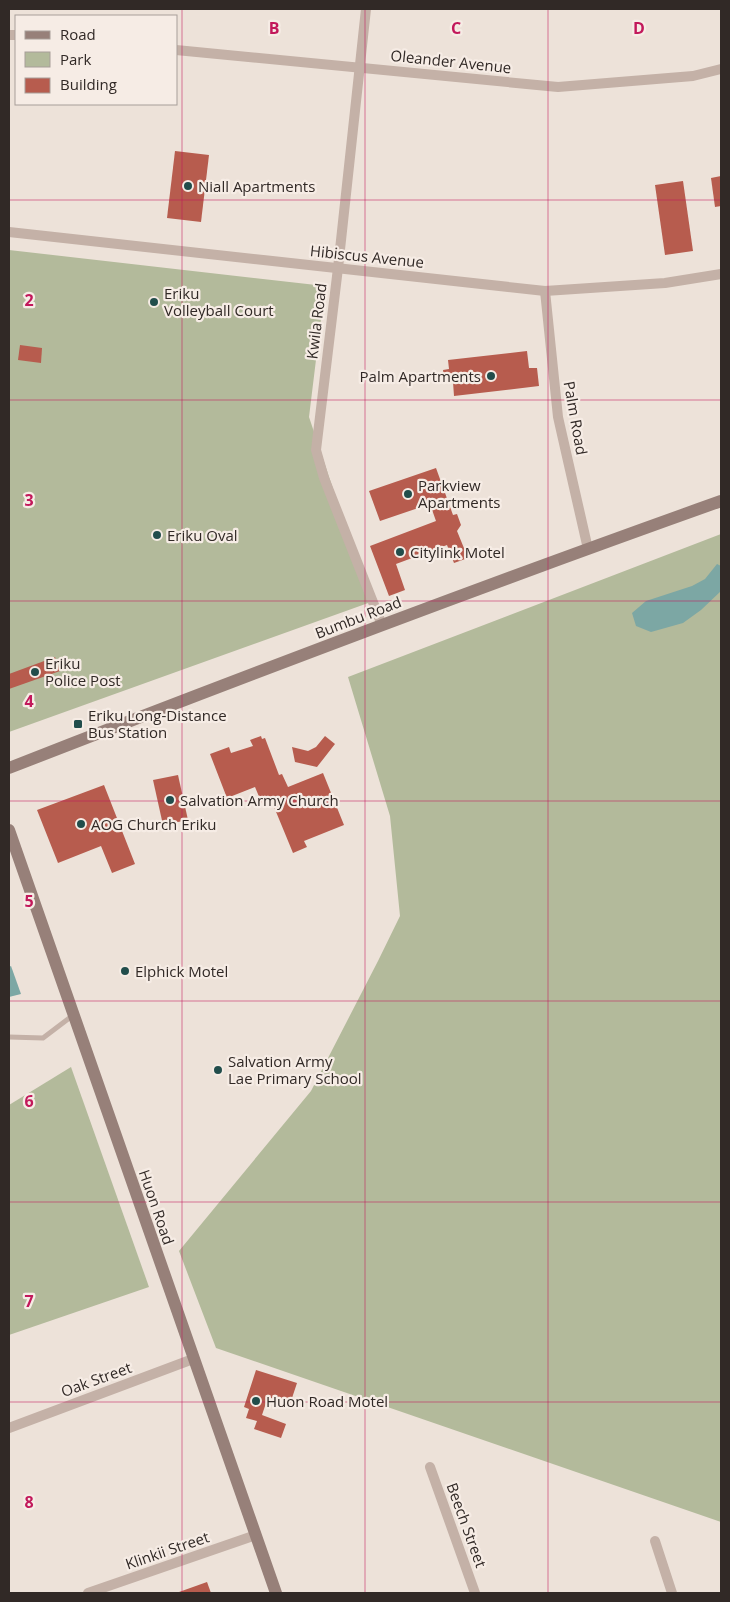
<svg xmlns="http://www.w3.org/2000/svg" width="730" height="1602" font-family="'Open Sans',sans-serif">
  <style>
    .green { fill: #b3ba9b }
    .water { fill: #7ca7a4 }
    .building { fill: #b75c4e }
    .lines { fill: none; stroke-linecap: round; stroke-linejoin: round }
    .lane { stroke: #c4b1a7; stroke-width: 5 }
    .street { stroke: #c4b1a7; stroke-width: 10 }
    .secondary { stroke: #978079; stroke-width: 12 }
    .grid { fill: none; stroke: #c2185b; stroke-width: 1; stroke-opacity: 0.55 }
    .poi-dot { fill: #214d4b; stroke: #f6ece5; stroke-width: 2 }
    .labels { text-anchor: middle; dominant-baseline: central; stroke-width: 4.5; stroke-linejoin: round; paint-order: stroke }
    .street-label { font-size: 15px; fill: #312926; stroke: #f6ece5 }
    .poi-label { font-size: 15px; fill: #312926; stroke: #f6ece5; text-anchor: start }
    .grid-label { font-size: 16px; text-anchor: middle; font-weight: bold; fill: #c2185b; stroke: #f6ece5; stroke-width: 4.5; stroke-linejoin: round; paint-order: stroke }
  </style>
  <rect width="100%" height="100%" fill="#ede2d9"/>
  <g class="green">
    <polygon points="9,250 325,286 309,417 371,602 9,732"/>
    <polygon points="721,534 721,1522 216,1348 179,1251 311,1091 378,961 400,916 390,816 348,677"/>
    <polygon points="71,1067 149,1287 9,1335 9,1105"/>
  </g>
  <g class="water">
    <polygon points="717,564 721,566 721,591 701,610 683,623 651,632 636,626 632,613 646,601 692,586 705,579"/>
    <polygon points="11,966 21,994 9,997 9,967"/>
  </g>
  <g class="building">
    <polygon points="175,151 209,155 201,222 167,218"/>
    <polygon points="721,176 721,206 715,207 711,178"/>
    <polygon points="683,181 693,251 665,255 655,185"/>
    <polygon points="20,345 42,348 41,363 18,360"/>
    <polygon points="527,351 529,368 537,368 539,386 454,396 453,382 445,383 443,370 449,369 448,360"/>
    <polygon points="436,468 453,515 457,514 461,525 457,531 468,558 454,563 447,545 396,564 405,590 389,596 370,546 436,521 430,504 380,521 369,491"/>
    <polygon points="55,657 60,671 9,689 9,674"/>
    <polygon points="261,736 262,739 265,738 279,775 282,774 288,787 323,773 344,825 304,841 307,847 293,853 272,802 263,806 255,787 227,798 210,754 229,747 231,753 253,746 250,740"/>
    <polygon points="325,736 335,744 317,767 295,762 292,747 308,751 316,747"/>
    <polygon points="178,775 188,820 163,825 153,780"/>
    <polygon points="104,785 135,864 112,873 101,846 58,863 37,810"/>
    <polygon points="256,1370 297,1383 290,1404 268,1397 262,1415 286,1424 281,1438 254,1429 257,1421 246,1418 249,1409 244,1407"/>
    <polygon points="207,1582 211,1593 179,1593 179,1592"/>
  </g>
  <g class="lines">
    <polyline class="lane" points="9,1037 43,1038 72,1016"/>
    <g class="street">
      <polyline points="366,9 338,268 316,450 324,478 382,625"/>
      <polyline points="9,35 16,35"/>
      <polyline points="176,50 558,87 693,76 721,69"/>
      <polyline points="9,232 545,291 665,283 721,274"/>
      <polyline points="545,291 558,417 588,549"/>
      <polyline points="9,1428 193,1359"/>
      <polyline points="430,1467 475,1593"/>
      <polyline points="655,1541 672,1593"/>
      <polyline points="88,1593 256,1535"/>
    </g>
    <g class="secondary">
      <path d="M9,768C245,676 482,586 721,501"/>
      <polyline points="9,830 276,1593"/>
    </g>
  </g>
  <path class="grid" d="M182,9V1593M365,9V1593M548,9V1593M9,200H721M9,400H721M9,601H721M9,801H721M9,1001H721M9,1202H721M9,1402H721"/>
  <g class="poi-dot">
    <circle cx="188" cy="186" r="5"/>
    <circle cx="154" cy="302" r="5"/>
    <circle cx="491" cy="376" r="5"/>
    <circle cx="408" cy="494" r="5"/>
    <circle cx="157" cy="535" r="5"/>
    <circle cx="400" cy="552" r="5"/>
    <circle cx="35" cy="672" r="5"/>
    <rect x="73" y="719" width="10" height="10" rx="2.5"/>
    <circle cx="170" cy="800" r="5"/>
    <circle cx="81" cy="824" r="5"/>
    <circle cx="125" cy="971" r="5"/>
    <circle cx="218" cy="1070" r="5"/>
    <circle cx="256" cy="1401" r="5"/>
  </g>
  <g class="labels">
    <g class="street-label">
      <text transform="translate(451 61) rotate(6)">Oleander Avenue</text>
      <text transform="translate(367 256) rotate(6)">Hibiscus Avenue</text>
      <text transform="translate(316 321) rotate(-83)">Kwila Road</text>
      <text transform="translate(576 418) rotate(80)">Palm Road</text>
      <text transform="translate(358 617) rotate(-21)">Bumbu Road</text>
      <text transform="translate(157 1207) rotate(71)">Huon Road</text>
      <text transform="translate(96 1379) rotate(-20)">Oak Street</text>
      <text transform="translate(467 1525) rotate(70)">Beech Street</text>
      <text transform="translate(167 1550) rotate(-19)">Klinkii Street</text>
    </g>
    <g class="poi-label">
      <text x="198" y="186">Niall Apartments</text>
      <text x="164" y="293">Eriku<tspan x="164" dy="17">Volleyball Court</tspan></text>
      <text x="481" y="376" text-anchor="end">Palm Apartments</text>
      <text x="418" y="485">Parkview<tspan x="418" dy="17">Apartments</tspan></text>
      <text x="167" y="535">Eriku Oval</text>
      <text x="410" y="552">Citylink Motel</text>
      <text x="45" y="663">Eriku<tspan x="45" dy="17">Police Post</tspan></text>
      <text x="88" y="715">Eriku Long-Distance<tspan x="88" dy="17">Bus Station</tspan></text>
      <text x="180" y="800">Salvation Army Church</text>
      <text x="91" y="824">AOG Church Eriku</text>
      <text x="135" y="971">Elphick Motel</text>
      <text x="228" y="1061">Salvation Army<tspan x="228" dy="17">Lae Primary School</tspan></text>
      <text x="266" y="1401">Huon Road Motel</text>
    </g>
  </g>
  <g class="grid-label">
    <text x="274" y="34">B</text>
    <text x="456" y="34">C</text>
    <text x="639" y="34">D</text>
    <text x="29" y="306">2</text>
    <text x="29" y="506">3</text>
    <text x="29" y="707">4</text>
    <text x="29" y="907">5</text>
    <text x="29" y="1107">6</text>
    <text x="29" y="1307">7</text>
    <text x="29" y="1508">8</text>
  </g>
  <rect width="730" height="1602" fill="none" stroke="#312926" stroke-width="20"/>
  <rect x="15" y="15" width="162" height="90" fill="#f6ece5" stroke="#a79e99"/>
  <rect x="25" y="31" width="25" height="8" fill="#978079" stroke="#a79e99"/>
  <text x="60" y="40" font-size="15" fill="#312926">Road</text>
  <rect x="25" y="52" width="25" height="15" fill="#b3ba9b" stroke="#a79e99"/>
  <text x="60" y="65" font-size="15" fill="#312926">Park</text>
  <rect x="25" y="78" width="25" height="15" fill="#b75c4e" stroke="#a79e99"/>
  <text x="60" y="90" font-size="15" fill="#312926">Building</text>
</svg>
